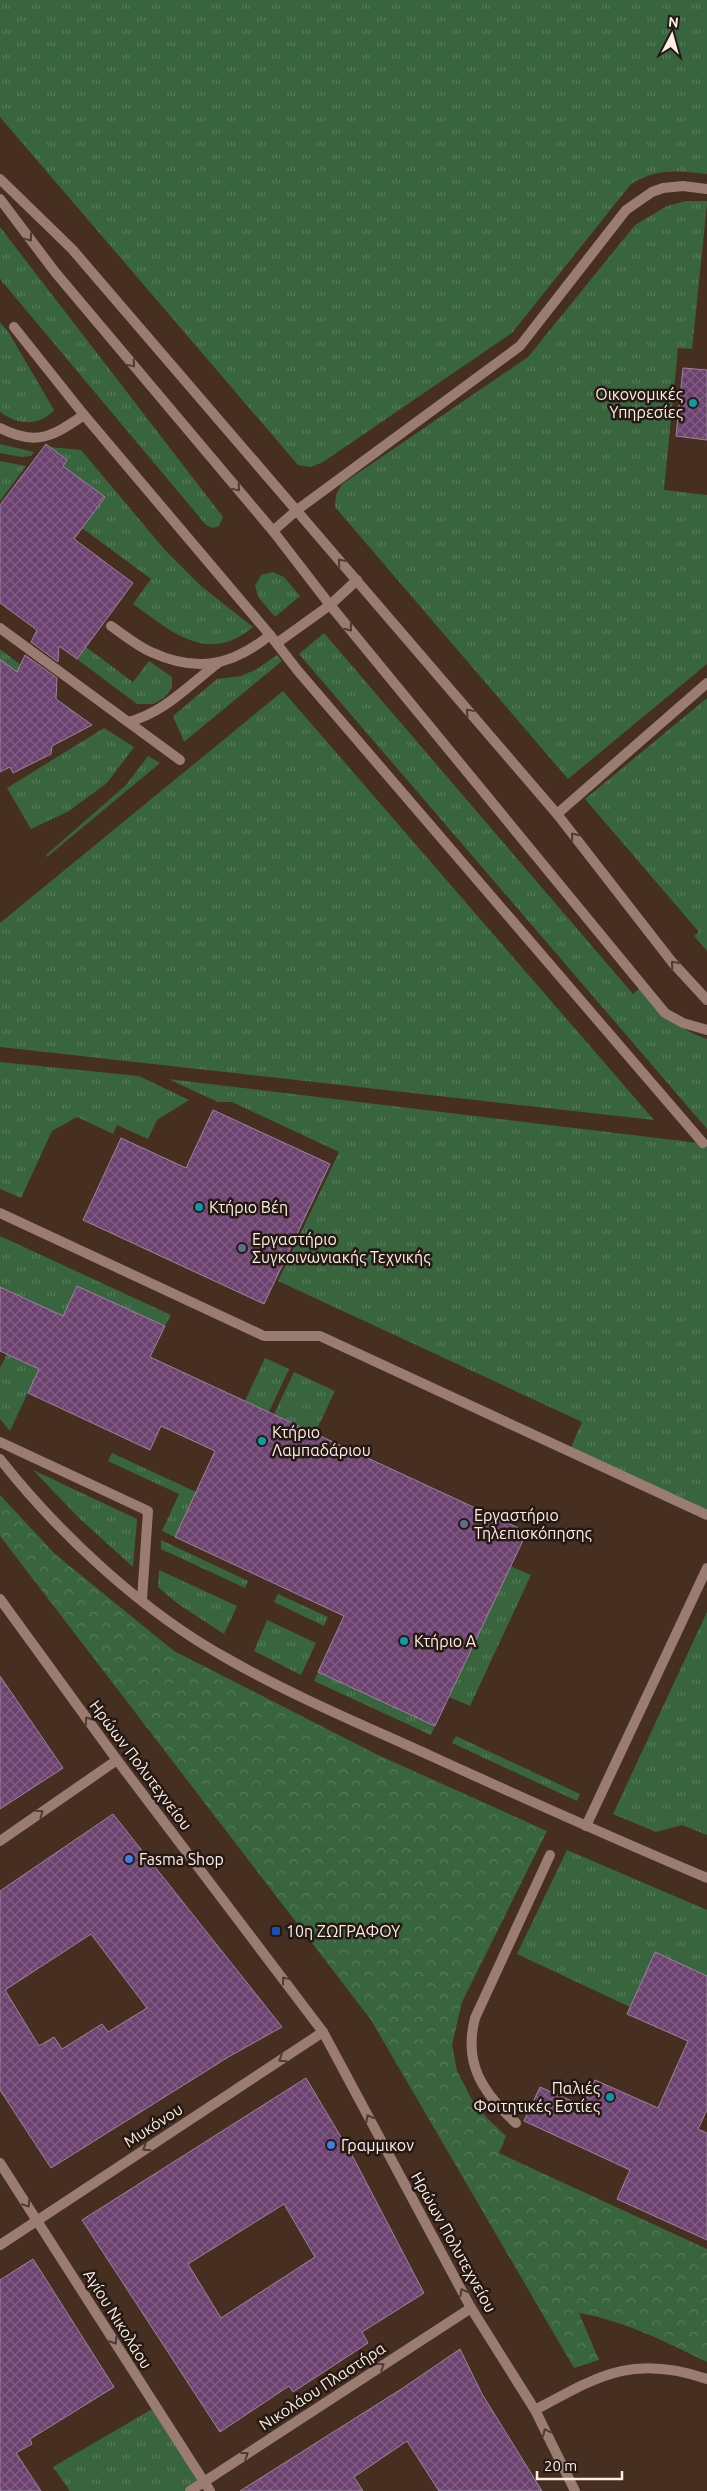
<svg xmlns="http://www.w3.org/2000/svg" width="707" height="2491" font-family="Ubuntu,sans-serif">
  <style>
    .grass { fill: url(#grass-tufts) }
    .forest { fill: url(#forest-crowns) }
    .building { fill: url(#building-cross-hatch); stroke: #9b849c; fill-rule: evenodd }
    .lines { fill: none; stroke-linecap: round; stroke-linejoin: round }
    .service { stroke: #9a7c73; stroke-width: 10 }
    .pedestrian { stroke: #9a7c73; stroke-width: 10 }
    .minor { stroke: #9a7c73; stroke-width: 10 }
    .tertiary { stroke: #9a7c73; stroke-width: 10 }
    .oneway { stroke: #4d3c35 }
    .culture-dot { fill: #0f9aa8; stroke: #241913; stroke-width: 2 }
    .service-dot { fill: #5c6f8a; stroke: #241913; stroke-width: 2 }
    .shop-dot { fill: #3f7fe0; stroke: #241913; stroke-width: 2 }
    .transit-dot { fill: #1a4fb4; stroke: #241913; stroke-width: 2 }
    .labels { text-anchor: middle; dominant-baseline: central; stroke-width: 5; stroke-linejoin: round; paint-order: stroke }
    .poi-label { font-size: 16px; fill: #ffeee5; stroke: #241913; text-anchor: start }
    .street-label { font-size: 16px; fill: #ffeee5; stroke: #241913 }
  </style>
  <defs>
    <pattern id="grass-tufts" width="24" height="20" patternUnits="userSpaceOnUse" patternTransform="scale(1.25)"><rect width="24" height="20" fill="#38653e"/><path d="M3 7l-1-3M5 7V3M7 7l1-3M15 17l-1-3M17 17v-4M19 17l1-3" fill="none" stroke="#567b5a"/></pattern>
    <pattern id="forest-crowns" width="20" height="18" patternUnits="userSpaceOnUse" patternTransform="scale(1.25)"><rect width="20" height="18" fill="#38653e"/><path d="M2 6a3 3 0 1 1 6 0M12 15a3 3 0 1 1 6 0" fill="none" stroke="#567b5a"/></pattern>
    <pattern id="building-cross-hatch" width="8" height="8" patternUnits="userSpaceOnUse" patternTransform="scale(1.25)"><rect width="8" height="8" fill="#6c4270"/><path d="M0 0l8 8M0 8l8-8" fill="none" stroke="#825e84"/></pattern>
  </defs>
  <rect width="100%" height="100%" fill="#462e20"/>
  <g class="grass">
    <path d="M0,0H707V174C676,171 659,168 631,184L512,333L323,462L311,467L298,465L0,117Z"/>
    <polygon points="686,201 707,201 707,204 692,349 678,348 664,490 707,495 707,664 568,779 335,507 336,495 342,484 528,357 635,225 667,206"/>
    <polygon points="0,227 223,517 219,526 213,528 206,525 0,279"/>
    <path d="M0,322L9,333L54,410C39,427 17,425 0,412Z"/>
    <polygon points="0,444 34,452 31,456 21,457 0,453"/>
    <path d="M50,447L81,450L165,550L201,586L253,627C208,665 172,632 133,604L151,579L82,528L105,497L63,466L67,460Z"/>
    <polygon points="0,461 26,466 0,501"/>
    <polygon points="273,572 284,577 300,596 275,617 259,598 255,586 261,575"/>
    <path d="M324,633L633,994L641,987C662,1011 676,1029 707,1039V1129L299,654Z"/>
    <polygon points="86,647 133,682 149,661 172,677 172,688 164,698 153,704 137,704 77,659"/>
    <polygon points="0,649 21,665 19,694 0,680"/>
    <polygon points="277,655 282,661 184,742 173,716 217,679 241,676 257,669"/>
    <polygon points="283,691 654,1120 0,1047 0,923"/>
    <polygon points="707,698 707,951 694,936 699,932 585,799"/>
    <polygon points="104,728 134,747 107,783 69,811 31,829 7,788"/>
    <polygon points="148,756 160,763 47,857 46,855 126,785"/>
    <polygon points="0,1062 139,1076 189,1100 157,1120 148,1139 117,1125 113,1134 77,1117 52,1131 21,1198 0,1189"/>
    <polygon points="168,1079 707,1144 707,1515 569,1452 582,1422 278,1281 339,1152 232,1102 218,1102"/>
    <polygon points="0,1236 171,1315 165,1326 77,1286 63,1316 0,1287"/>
    <polygon points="7,1354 39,1369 10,1431 0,1419 0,1368"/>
    <polygon points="265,1358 289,1369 269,1412 245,1401"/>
    <polygon points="294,1372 335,1391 315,1433 274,1414"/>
    <polygon points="112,1453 196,1492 175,1537 162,1531 179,1494 108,1461"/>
    <polygon points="33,1470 137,1519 133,1567 80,1519"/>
    <polygon points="161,1540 248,1581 245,1588 161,1549"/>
    <polygon points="510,1566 531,1575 470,1706 449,1697"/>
    <polygon points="159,1570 237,1606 224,1634 178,1604 158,1587"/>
    <polygon points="278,1594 328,1617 324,1626 274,1602"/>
    <polygon points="707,1612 707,1835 682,1825 656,1832 613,1814"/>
    <polygon points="267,1620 316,1643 301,1675 254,1651"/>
    <polygon points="318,1672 435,1726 431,1735 314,1681"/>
    <polygon points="456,1736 580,1794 577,1801 452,1743"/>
    <polygon points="567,1850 707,1910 707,1976 655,1952 630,2007 517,1954"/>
    <polygon points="152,2409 199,2482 187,2491 70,2491 53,2467"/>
  </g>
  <path class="forest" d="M0,1495L55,1554L174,1651L378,1755L547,1831L462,2002L452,2045L457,2071L471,2098L487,2118L506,2136L499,2153L707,2249V2362C666,2342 625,2321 579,2313L599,2360L574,2368L371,2020L0,1536Z"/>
  <g class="building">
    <polygon points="683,368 707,370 707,440 676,436"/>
    <polygon points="46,444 67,460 63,466 105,497 74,539 133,583 77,659 59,646 58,662 31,642 37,630 0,603 0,505"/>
    <polygon points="25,655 57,678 56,699 92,725 52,746 51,754 13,773 10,767 0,772 0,659 17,672"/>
    <polygon points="213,1110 330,1164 264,1304 83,1220 121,1138 186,1168"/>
    <polygon points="77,1286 165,1326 150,1357 527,1532 435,1726 318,1672 344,1616 175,1537 215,1451 161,1426 150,1450 28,1393 39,1369 0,1351 0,1287 63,1316"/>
    <polygon points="0,1676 63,1768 0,1809"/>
    <path d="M113,1814L282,2027L230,2056L51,2168L0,2090V1891ZM91,1934L147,2008L108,2032L102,2024L62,2049L54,2037L39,2046L5,1990Z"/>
    <polygon points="655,1952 707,1976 707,2110 698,2129 707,2133 707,2240 617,2199 630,2170 524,2121 540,2087 583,2106 595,2080 658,2108 688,2041 627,2014"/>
    <path d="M306,2078L354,2159L424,2293L362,2332L368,2343L293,2392L289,2386L220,2432L82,2220ZM284,2204L315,2257L221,2318L188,2264Z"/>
    <polygon points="33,2259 114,2387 30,2439 32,2444 16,2453 41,2491 0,2491 0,2280"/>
    <polygon points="460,2349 482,2394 542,2491 439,2491 407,2441 354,2477 363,2491 240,2491 403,2388"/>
  </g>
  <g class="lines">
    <g class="service">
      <polyline points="0,179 72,249 557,814 672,962 707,1000"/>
      <polyline points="0,199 55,272 273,531 330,605 665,1013 683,1023 707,1030"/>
      <polyline points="14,327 84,415 270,635 298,671 703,1143"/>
      <path d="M0,428C36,447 53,436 84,415"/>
      <polyline points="273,531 297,510 520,346 626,210 652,192 663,188 683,186 707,189"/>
      <path d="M111,626C124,635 137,646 151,652C197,673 232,666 270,635"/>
      <polyline points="277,643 330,605 357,580"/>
      <path d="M128,722C164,713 189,685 218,663"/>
      <polyline points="557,814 707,683"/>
      <polyline points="0,1213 264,1336 320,1336 707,1515"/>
      <polyline points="0,1442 148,1511 142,1599"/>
      <path d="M0,1459C60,1535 143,1612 228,1659C293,1696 363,1725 431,1756C523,1798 615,1839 707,1878"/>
      <polyline points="586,1826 707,1568"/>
      <path d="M516,2123C483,2093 463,2064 475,2018L550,1855"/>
      <path d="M535,2410C600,2375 633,2354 707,2379"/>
    </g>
    <polyline class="pedestrian" points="0,628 180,760"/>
    <g class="minor">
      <polyline points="0,1841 117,1760"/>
      <polyline points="0,2163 210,2491"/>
      <polyline points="0,2245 323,2032"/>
      <polyline points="190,2491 471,2308"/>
    </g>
    <polyline class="tertiary" points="0,1599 117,1760 323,2032 471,2308 535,2410 575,2491"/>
  </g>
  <defs><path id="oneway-chevron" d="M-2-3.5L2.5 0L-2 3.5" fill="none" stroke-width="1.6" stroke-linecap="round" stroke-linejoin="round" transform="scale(1.25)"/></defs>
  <g class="oneway">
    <use href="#oneway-chevron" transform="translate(29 238) rotate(53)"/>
    <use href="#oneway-chevron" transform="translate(132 364) rotate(50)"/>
    <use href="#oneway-chevron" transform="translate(237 488) rotate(50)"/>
    <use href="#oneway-chevron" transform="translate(341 562) rotate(-131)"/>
    <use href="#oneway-chevron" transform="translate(349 628) rotate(51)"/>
    <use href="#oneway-chevron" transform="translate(469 712) rotate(-131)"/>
    <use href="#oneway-chevron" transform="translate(574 836) rotate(-128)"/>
    <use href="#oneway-chevron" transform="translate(674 964) rotate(-131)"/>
    <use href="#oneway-chevron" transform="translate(88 1720) rotate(-126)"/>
    <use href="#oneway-chevron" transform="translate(40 1813) rotate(-35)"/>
    <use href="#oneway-chevron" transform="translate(285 1980) rotate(-127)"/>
    <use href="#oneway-chevron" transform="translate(282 2059) rotate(147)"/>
    <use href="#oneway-chevron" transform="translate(369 2118) rotate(-118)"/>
    <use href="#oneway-chevron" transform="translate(146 2148) rotate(147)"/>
    <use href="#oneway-chevron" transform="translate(27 2204) rotate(57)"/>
    <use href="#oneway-chevron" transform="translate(463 2292) rotate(-118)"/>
    <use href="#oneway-chevron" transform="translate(114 2341) rotate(58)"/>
    <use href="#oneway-chevron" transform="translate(381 2366) rotate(-33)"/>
    <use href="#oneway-chevron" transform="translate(546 2432) rotate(-116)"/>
    <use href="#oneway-chevron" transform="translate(245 2455) rotate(-33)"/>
  </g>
  <g class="culture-dot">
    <circle cx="693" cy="403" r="5"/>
    <circle cx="199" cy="1207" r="5"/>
    <circle cx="262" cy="1441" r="5"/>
    <circle cx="404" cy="1641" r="5"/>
    <circle cx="610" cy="2097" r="5"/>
  </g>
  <g class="service-dot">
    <circle cx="242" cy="1248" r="5"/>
    <circle cx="464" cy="1524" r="5"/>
  </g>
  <g class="shop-dot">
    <circle cx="129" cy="1859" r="5"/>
    <circle cx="331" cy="2145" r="5"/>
  </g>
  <rect class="transit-dot" x="271" y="1926" width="10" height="10" rx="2.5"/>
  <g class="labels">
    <g class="poi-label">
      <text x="683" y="394" text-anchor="end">Οικονομικές<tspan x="683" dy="18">Υπηρεσίες</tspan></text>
      <text x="209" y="1207">Κτήριο Βέη</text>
      <text x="252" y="1239">Εργαστήριο<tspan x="252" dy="18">Συγκοινωνιακής Τεχνικής</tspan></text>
      <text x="272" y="1432">Κτήριο<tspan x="272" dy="18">Λαμπαδάριου</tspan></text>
      <text x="474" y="1515">Εργαστήριο<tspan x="474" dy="18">Τηλεπισκόπησης</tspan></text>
      <text x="414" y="1641">Κτήριο Α</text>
      <text x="139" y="1859">Fasma Shop</text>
      <text x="286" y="1931">10η ΖΩΓΡΑΦΟΥ</text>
      <text x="600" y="2088" text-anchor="end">Παλιές<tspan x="600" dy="18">Φοιτητικές Εστίες</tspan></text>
      <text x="341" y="2145">Γραμμικον</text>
    </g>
    <g class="street-label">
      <text transform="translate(141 1765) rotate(53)">Ηρώων Πολυτεχνείου</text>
      <text transform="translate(153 2125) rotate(-33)">Μυκόνου</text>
      <text transform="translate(454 2242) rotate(61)">Ηρώων Πολυτεχνείου</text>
      <text transform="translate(118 2319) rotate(58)">Αγίου Νικολάου</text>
      <text transform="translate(322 2386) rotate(-33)">Νικολάου Πλαστήρα</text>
    </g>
  </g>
  <g transform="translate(672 35) rotate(6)" stroke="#241913" stroke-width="4" paint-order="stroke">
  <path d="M0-4L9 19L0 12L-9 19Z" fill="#ffeee5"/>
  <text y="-8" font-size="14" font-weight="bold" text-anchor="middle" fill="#ffeee5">N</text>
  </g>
  <path d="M537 2471v8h85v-8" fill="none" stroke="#ffeee5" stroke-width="2.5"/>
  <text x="544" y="2471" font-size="15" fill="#ffeee5" stroke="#241913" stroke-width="4" paint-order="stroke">20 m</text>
</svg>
